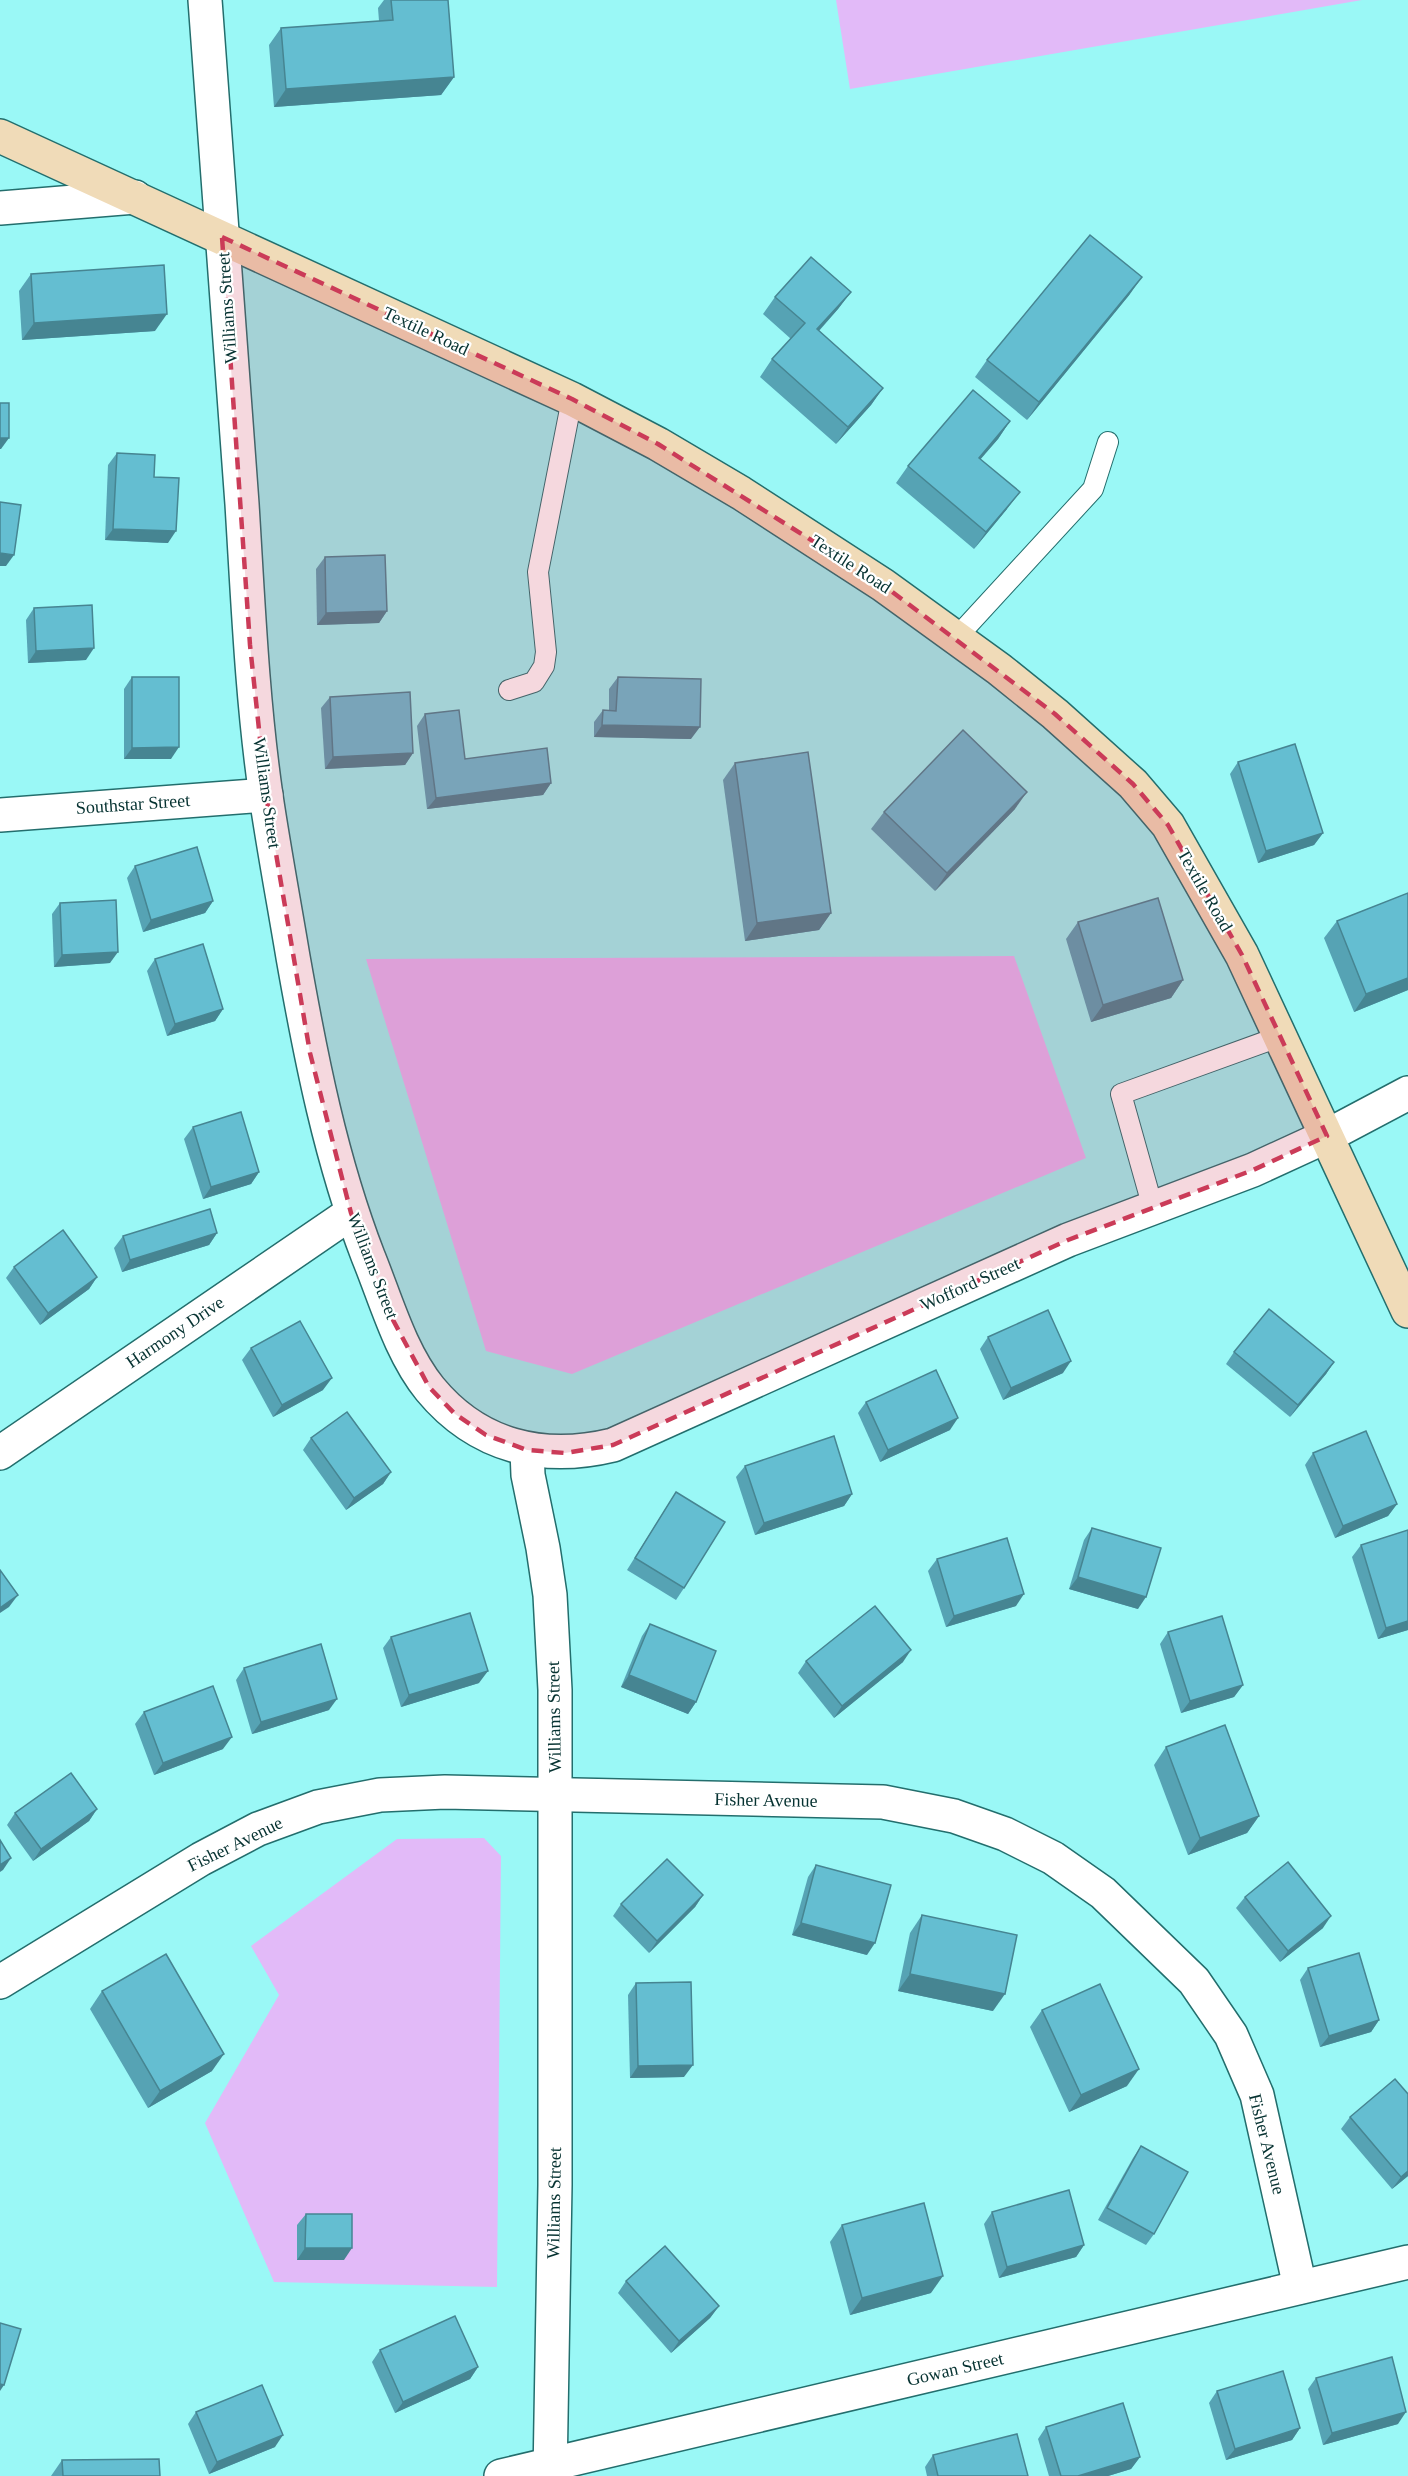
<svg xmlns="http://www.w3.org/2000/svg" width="1408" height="2476" font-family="Georgia,serif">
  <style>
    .green { fill: #e2baf8 }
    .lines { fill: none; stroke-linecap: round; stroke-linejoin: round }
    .lane-casing { stroke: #236e6d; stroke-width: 22 }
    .street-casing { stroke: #236e6d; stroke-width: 36 }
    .secondary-casing { stroke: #236e6d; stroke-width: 36 }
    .lane { stroke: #fff; stroke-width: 20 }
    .street { stroke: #fff; stroke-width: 33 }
    .secondary { stroke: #f0dbb8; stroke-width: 33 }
    .wall { fill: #56a3b4 }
    .shaded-wall { fill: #468592 }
    .building { fill: #64bed1; stroke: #468592; stroke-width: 1.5 }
    .marked { fill: #cb3b58; fill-opacity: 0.2; stroke: #cb3b58; stroke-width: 4.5; stroke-dasharray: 12 8; stroke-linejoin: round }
    .labels { text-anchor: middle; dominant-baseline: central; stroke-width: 4.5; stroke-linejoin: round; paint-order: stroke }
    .street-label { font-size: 18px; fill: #063231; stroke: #fff }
  </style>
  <rect width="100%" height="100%" fill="#9af8f6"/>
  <g class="green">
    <polygon points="836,0 1362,0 850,89"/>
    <polygon points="1014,956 1086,1158 572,1374 486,1351 366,959"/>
    <polygon points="484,1838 501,1856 497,2287 274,2282 205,2123 279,1995 251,1946 397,1839"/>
  </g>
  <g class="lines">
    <g class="lane-casing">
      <g id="lane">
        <polyline points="956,638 1093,489 1108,442"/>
        <polyline points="509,690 534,682 544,666 546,652 538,572 572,399"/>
        <polyline points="1153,1208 1121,1094 1281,1036"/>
      </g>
    </g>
    <g class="street-casing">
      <g id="street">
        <path d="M205,0C217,168 230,336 242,504C248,601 252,699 266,796C274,850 284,903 293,957C311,1059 331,1160 368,1256C386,1300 400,1352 430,1389C478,1447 543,1462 613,1445L1068,1240L1253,1170L1327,1136L1408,1093"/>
        <polyline points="0,208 135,197"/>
        <polyline points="0,815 266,795"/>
        <polyline points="527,1450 528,1475 543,1548 550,1595 555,1690 555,2185 550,2476"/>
        <polyline points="0,1453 351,1213"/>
        <polyline points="0,1982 201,1859 258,1829 318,1807 380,1795 445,1792 883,1802 954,1816 1005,1834 1053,1858 1103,1893 1194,1981 1231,2035 1257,2095 1300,2287"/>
        <polyline points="501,2476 1408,2262"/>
      </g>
    </g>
    <g class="secondary-casing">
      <polyline id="secondary" points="0,136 572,399 658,444 741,493 883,585 999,669 1055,714 1133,784 1168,825 1242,955 1408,1311"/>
    </g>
    <use href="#lane" class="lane"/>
    <use href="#street" class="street"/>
    <use href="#secondary" class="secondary"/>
  </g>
  <g class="wall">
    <polygon points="384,0 448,0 454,77 441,95 274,107 269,45 281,28 379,21 378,8"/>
    <polygon points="31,274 155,331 22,340 19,291"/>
    <polygon points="851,292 838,309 819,331 883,388 871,405 836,444 760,377 772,359 791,339 763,314 775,297"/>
    <polygon points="1130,294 1027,420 975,377 987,360"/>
    <polygon points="1010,421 998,439 980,459 1007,509 974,549 896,483 908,466"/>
    <polygon points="117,453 154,477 168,543 105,540 108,465"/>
    <polygon points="325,557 387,611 379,623 317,625 316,569"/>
    <polygon points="34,608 86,660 28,663 26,620"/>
    <polygon points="132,677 171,759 124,759 124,689"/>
    <polygon points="618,677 691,739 594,737 594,722 603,710 609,710 609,689"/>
    <polygon points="330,697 413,753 405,765 325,769 321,708"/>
    <polygon points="425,714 465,759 551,783 543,795 427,809 417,726"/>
    <polygon points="1238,762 1323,833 1314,845 1258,863 1230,774"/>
    <polygon points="735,763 831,913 819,930 745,941 723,780"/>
    <polygon points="1015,809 935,891 871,829 884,812"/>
    <polygon points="135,866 213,901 205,913 143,932 127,878"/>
    <polygon points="1408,893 1408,990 1354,1012 1324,938 1337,921"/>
    <polygon points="60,903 110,963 54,967 52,914"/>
    <polygon points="1078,922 1183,980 1171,998 1091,1022 1066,939"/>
    <polygon points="155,959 223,1009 215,1021 167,1036 147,971"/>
    <polygon points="193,1127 259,1172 251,1184 203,1199 184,1139"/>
    <polygon points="217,1233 209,1245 122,1272 114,1248 123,1236"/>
    <polygon points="14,1267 97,1277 89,1289 40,1325 6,1278"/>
    <polygon points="988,1337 1063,1373 1003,1400 980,1349"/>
    <polygon points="251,1348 323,1390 273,1417 242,1360"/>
    <polygon points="1234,1352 1334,1362 1326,1374 1290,1417 1226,1364"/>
    <polygon points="866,1402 950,1430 880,1462 858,1413"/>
    <polygon points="311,1438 391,1472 383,1484 346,1510 303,1450"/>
    <polygon points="1313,1453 1397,1504 1388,1516 1335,1538 1305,1465"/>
    <polygon points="745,1466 852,1494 844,1506 755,1535 736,1477"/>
    <polygon points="676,1492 684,1588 676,1600 627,1570"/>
    <polygon points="1092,1528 1138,1609 1069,1589 1084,1540"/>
    <polygon points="1408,1530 1408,1630 1378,1639 1352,1557 1361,1545"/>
    <polygon points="937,1559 1016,1606 946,1627 928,1571"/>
    <polygon points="650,1624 696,1702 688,1714 621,1687 642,1636"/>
    <polygon points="1168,1632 1243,1685 1234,1697 1181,1713 1160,1644"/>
    <polygon points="391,1637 479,1683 401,1707 383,1648"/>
    <polygon points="806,1661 903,1662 834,1718 798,1673"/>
    <polygon points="244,1668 329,1710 252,1734 236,1680"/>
    <polygon points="144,1712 223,1749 154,1775 135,1724"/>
    <polygon points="1166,1747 1259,1816 1247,1833 1188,1855 1154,1765"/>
    <polygon points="97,1809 89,1821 33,1861 7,1825 15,1813"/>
    <polygon points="816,1865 867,1955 792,1935 808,1877"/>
    <polygon points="703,1895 695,1907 649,1953 613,1916 621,1904"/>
    <polygon points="1245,1897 1323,1928 1280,1962 1236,1908"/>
    <polygon points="922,1915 993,2011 898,1991 910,1933"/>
    <polygon points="1308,1968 1379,2020 1371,2032 1320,2047 1300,1980"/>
    <polygon points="636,1983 684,2077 630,2078 628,1995"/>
    <polygon points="102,1991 212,2071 148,2108 90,2009"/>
    <polygon points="1042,2010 1127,2086 1069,2112 1030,2027"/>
    <polygon points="1408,2094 1408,2176 1392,2189 1341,2129 1350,2117"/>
    <polygon points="1141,2146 1154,2234 1146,2245 1098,2220 1133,2158"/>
    <polygon points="992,2212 1084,2245 1076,2257 999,2278 984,2224"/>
    <polygon points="306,2214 344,2260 297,2260 297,2225"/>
    <polygon points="842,2225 931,2293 850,2315 830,2242"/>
    <polygon points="626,2281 719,2306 710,2318 671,2353 618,2293"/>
    <polygon points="380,2350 478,2367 470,2379 395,2413 372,2362"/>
    <polygon points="1316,2378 1398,2424 1323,2445 1308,2389"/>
    <polygon points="1217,2391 1300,2428 1292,2440 1226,2460 1209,2403"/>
    <polygon points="196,2412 275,2447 209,2474 188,2424"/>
    <polygon points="1046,2427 1140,2457 1131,2469 1108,2476 1049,2476 1038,2439"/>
    <polygon points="933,2455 1028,2476 927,2476 925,2467"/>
    <polygon points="62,2460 160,2476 51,2476"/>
  </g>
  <g class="shaded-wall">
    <polygon points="454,77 441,95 274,107 286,89"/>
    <polygon points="1142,277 1130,294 1027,420 1039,402"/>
    <polygon points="851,292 838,309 805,346 817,329"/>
    <polygon points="167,314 155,331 22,340 34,323"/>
    <polygon points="883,388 871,405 836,444 848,427"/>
    <polygon points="1010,421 998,439 967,475 979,458"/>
    <polygon points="0,438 9,438 1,449 0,449"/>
    <polygon points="1020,492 1007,509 974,549 986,532"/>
    <polygon points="113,529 176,531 168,543 105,540"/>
    <polygon points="0,553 14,555 6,566 0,566"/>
    <polygon points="387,611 379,623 317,625 326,613"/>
    <polygon points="94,648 86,660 28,663 36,651"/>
    <polygon points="602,725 700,727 691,739 594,737"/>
    <polygon points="179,747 171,759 124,759 132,748"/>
    <polygon points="413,753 405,765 325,769 333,757"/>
    <polygon points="551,783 543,795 427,809 436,798"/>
    <polygon points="1027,792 1015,809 935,891 947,873"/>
    <polygon points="1323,833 1314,845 1258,863 1266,851"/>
    <polygon points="213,901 205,913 143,932 151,920"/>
    <polygon points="831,913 819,930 745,941 757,923"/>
    <polygon points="118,952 110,963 54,967 62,955"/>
    <polygon points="1408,978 1408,990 1354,1012 1366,994"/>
    <polygon points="1183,980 1171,998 1091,1022 1103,1005"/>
    <polygon points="223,1009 215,1021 167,1036 175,1024"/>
    <polygon points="259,1172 251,1184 203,1199 211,1187"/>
    <polygon points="217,1233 209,1245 122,1272 130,1260"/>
    <polygon points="97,1277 89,1289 40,1325 48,1313"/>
    <polygon points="1071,1361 1063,1373 1003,1400 1011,1388"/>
    <polygon points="1334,1362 1326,1374 1290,1417 1298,1405"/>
    <polygon points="332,1378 323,1390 273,1417 282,1405"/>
    <polygon points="958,1418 950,1430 880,1462 888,1450"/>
    <polygon points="391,1472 383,1484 346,1510 354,1498"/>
    <polygon points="852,1494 844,1506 755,1535 764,1523"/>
    <polygon points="1397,1504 1388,1516 1335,1538 1343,1526"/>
    <polygon points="1078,1577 1146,1597 1138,1609 1069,1589"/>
    <polygon points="1024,1594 1016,1606 946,1627 954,1616"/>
    <polygon points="18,1595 9,1607 0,1613 0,1608"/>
    <polygon points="1408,1621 1408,1630 1378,1639 1386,1628"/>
    <polygon points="911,1650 903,1662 834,1718 842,1706"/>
    <polygon points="488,1671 479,1683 401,1707 409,1695"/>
    <polygon points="629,1675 696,1702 688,1714 621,1687"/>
    <polygon points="1243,1685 1234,1697 1181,1713 1190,1701"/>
    <polygon points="337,1699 329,1710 252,1734 261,1722"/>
    <polygon points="232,1737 223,1749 154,1775 163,1763"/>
    <polygon points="97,1809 89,1821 33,1861 41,1849"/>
    <polygon points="1259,1816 1247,1833 1188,1855 1200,1838"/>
    <polygon points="11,1858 3,1870 0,1872 0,1865"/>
    <polygon points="703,1895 695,1907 649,1953 657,1941"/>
    <polygon points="1331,1916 1323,1928 1280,1962 1288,1951"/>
    <polygon points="801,1923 875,1943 867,1955 792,1935"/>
    <polygon points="910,1974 1005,1994 993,2011 898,1991"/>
    <polygon points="1379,2020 1371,2032 1320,2047 1329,2036"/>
    <polygon points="224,2054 212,2071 148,2108 160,2091"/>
    <polygon points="693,2065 684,2077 630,2078 638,2066"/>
    <polygon points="1139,2069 1127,2086 1069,2112 1081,2095"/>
    <polygon points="1408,2171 1408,2176 1392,2189 1401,2177"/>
    <polygon points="1084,2245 1076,2257 999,2278 1007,2267"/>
    <polygon points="305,2248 352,2248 344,2260 297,2260"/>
    <polygon points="943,2276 931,2293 850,2315 862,2298"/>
    <polygon points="719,2306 710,2318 671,2353 679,2341"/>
    <polygon points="478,2367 470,2379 395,2413 403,2402"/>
    <polygon points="0,2384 4,2385 0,2391"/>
    <polygon points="1406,2412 1398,2424 1323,2445 1332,2433"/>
    <polygon points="1300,2428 1292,2440 1226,2460 1235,2449"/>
    <polygon points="283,2435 275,2447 209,2474 217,2462"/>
    <polygon points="1140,2457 1131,2469 1108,2476 1078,2476"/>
  </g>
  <g class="building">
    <polygon points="391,0 448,0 454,77 286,89 281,28 393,20"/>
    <polygon points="1090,235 1142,277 1039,402 987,360"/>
    <polygon points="811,257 851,292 817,329 883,388 848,427 772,359 805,323 775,297"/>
    <polygon points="164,265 167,314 34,323 31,274"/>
    <polygon points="973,390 1010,421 979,458 1020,492 986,532 908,466"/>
    <rect x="0" y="403" width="9" height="35"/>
    <polygon points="117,453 155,455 154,477 179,478 176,531 113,529"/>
    <polygon points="0,502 21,505 14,555 0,553"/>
    <polygon points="385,555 387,611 326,613 325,557"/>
    <polygon points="92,605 94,648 36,651 34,608"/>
    <polygon points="132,677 179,677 179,747 132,748"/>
    <polygon points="618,677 701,679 700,727 602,725 603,710 616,711"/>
    <polygon points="410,692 413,753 333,757 330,697"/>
    <polygon points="459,710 465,759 547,748 551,783 436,798 425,714"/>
    <polygon points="963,730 1027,792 947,873 884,812"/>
    <polygon points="1295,744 1323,833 1266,851 1238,762"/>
    <polygon points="808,752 831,913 757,923 735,763"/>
    <polygon points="197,847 213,901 151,920 135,866"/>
    <polygon points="1408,893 1408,978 1366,994 1337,921"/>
    <polygon points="1158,898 1183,980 1103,1005 1078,922"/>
    <polygon points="116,900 118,952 62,955 60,903"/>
    <polygon points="203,944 223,1009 175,1024 155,959"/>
    <polygon points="241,1112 259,1172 211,1187 193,1127"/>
    <polygon points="210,1209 217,1233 130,1260 123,1236"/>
    <polygon points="63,1230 97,1277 48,1313 14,1267"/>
    <polygon points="1269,1309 1334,1362 1298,1405 1234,1352"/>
    <polygon points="1048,1310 1071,1361 1011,1388 988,1337"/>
    <polygon points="300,1321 332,1378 282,1405 251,1348"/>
    <polygon points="936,1370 958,1418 888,1450 866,1402"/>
    <polygon points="347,1412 391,1472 354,1498 311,1438"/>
    <polygon points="1366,1431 1397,1504 1343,1526 1313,1453"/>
    <polygon points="834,1436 852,1494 764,1523 745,1466"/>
    <polygon points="676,1492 725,1522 684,1588 635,1558"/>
    <polygon points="1092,1528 1161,1548 1146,1597 1078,1577"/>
    <polygon points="1408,1530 1408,1621 1386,1628 1361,1545"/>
    <polygon points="1007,1538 1024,1594 954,1616 937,1559"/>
    <polygon points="0,1570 18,1595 0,1608"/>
    <polygon points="875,1606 911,1650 842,1706 806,1661"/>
    <polygon points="470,1613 488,1671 409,1695 391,1637"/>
    <polygon points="1222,1616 1243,1685 1190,1701 1168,1632"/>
    <polygon points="650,1624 716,1651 696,1702 629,1675"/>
    <polygon points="321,1644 337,1699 261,1722 244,1668"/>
    <polygon points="213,1686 232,1737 163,1763 144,1712"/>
    <polygon points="1225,1725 1259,1816 1200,1838 1166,1747"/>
    <polygon points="71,1773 97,1809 41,1849 15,1813"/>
    <polygon points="0,1840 11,1858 0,1865"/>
    <polygon points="667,1859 703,1895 657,1941 621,1904"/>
    <polygon points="1288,1862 1331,1916 1288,1951 1245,1897"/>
    <polygon points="816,1865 891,1885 875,1943 801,1923"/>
    <polygon points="922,1915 1017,1935 1005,1994 910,1974"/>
    <polygon points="1359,1953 1379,2020 1329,2036 1308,1968"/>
    <polygon points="166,1954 224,2054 160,2091 102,1991"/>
    <polygon points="691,1982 693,2065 638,2066 636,1983"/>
    <polygon points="1100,1984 1139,2069 1081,2095 1042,2010"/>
    <polygon points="1395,2079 1408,2094 1408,2171 1401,2177 1350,2117"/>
    <polygon points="1141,2146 1188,2172 1154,2234 1107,2208"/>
    <polygon points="1069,2190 1084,2245 1007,2267 992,2212"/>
    <polygon points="924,2203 943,2276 862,2298 842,2225"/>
    <polygon points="306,2214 352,2214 352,2248 305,2248"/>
    <polygon points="665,2246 719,2306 679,2341 626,2281"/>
    <polygon points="455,2316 478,2367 403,2402 380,2350"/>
    <polygon points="0,2323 21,2329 4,2385 0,2384"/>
    <polygon points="1392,2357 1406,2412 1332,2433 1316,2378"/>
    <polygon points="1283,2371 1300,2428 1235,2449 1217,2391"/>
    <polygon points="262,2385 283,2435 217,2462 196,2412"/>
    <polygon points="1123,2403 1140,2457 1078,2476 1061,2476 1046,2427"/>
    <polygon points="1017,2434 1028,2476 938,2476 933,2455"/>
    <polygon points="159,2459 160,2476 63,2476 62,2460"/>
  </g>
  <path class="marked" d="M222,237L572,399L658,444L883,585L1055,714L1133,784L1168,825L1242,955L1327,1136L1253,1170L1068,1240L613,1445L565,1453L527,1450L486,1435L455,1414L429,1387L393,1320L351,1213L310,1053L266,795L250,645Z"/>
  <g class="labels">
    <g class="street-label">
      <text transform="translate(227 308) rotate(-94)">Williams Street</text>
      <text transform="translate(426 331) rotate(25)">Textile Road</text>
      <text transform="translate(851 564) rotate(33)">Textile Road</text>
      <text transform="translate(267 793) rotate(82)">Williams Street</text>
      <text transform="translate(133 804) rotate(-4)">Southstar Street</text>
      <text transform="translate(1205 890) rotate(60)">Textile Road</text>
      <text transform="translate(373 1266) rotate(69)">Williams Street</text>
      <text transform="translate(970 1284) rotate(-24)">Wofford Street</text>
      <text transform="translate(175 1332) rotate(-34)">Harmony Drive</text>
      <text transform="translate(554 1717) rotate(-91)">Williams Street</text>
      <text transform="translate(766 1800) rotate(1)">Fisher Avenue</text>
      <text transform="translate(235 1844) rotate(-26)">Fisher Avenue</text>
      <text transform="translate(1267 2144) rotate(76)">Fisher Avenue</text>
      <text transform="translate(554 2203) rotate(-89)">Williams Street</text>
      <text transform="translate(955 2369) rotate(-13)">Gowan Street</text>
    </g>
  </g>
</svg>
